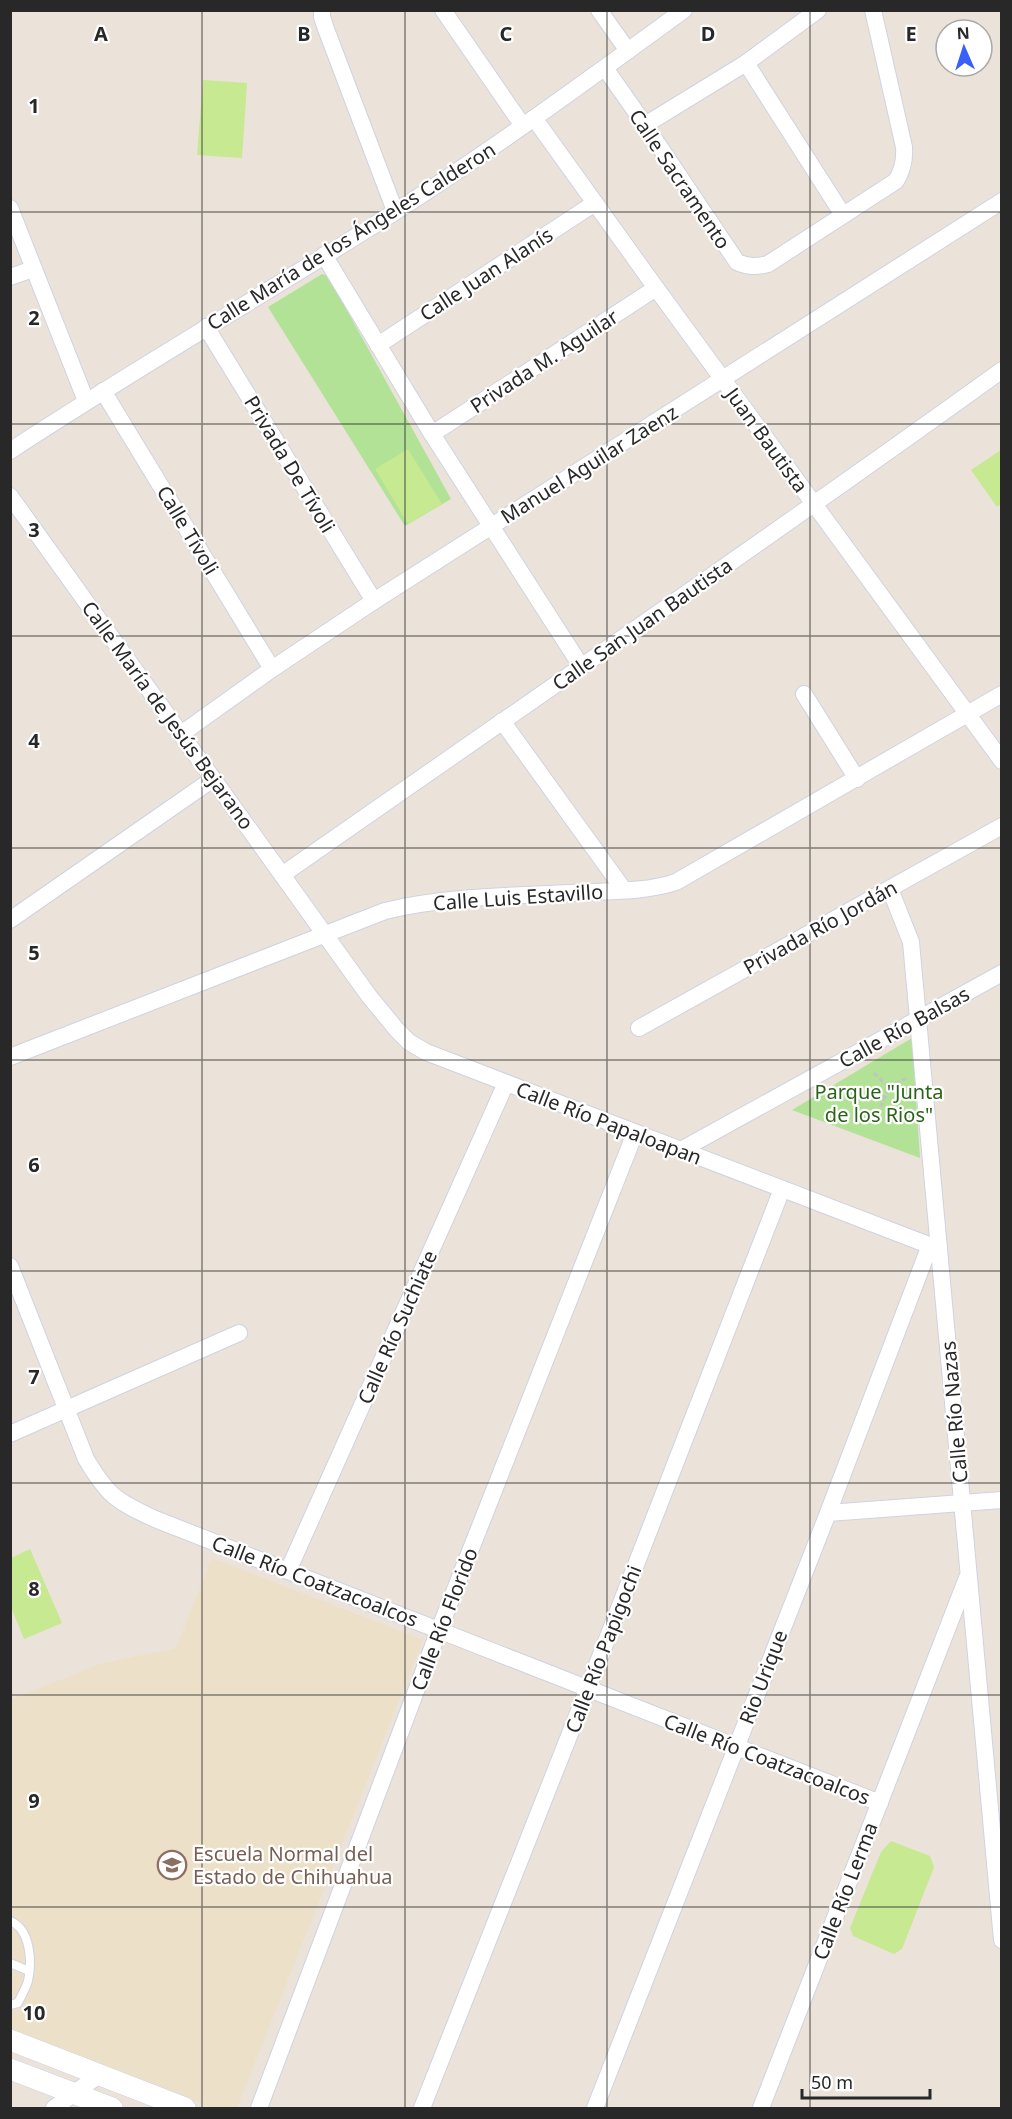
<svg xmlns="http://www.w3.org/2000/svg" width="1012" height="2119" font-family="'Noto Sans',sans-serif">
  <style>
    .education { fill: #ede0c8 }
    .green { fill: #b1e295 }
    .pitch { fill: #c6e991 }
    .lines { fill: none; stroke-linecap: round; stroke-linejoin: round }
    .service-casing { stroke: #cfd3e1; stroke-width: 10 }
    .minor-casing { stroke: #cfd3e1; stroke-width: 18 }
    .tertiary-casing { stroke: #cfd3e1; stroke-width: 22 }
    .path { stroke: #c3c3c3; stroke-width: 3; stroke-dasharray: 4.5 3; stroke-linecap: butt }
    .service { stroke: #fff; stroke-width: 8 }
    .minor { stroke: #fff; stroke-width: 16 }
    .tertiary { stroke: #fff; stroke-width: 21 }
    .grid { fill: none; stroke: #282828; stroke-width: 1.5; stroke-opacity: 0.55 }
    .labels { text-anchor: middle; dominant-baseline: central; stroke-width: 4.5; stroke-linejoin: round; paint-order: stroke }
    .street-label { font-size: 20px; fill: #282828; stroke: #fff }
    .park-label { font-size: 20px; fill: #2b6319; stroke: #fff }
    .education-label { font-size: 20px; fill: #785e54; stroke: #fff; text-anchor: start }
    .grid-label { font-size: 20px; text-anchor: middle; font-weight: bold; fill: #282828; stroke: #fff; stroke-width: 4.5; stroke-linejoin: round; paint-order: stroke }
  </style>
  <rect width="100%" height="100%" fill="#ebe3d9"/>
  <polygon class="education" points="212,1558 423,1640 237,2108 213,2108 11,2029 10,1700 100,1664 176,1648"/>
  <g class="green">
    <polygon points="322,274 328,276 451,499 405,526 268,307"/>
    <polygon points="912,1038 920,1158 792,1110"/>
  </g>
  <g class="pitch">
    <polygon points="203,80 247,83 242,158 197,155"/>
    <polygon points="408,449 442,504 408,524 375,469"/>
    <polygon points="1001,450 1001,504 997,507 971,470"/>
    <polygon points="30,1549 62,1623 24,1639 11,1607 11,1558"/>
    <polygon points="891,1841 930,1856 934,1867 902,1949 894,1954 853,1936 850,1928 881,1852"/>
  </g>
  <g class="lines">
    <g class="service-casing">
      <g id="service">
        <path d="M10,1921C31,1929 32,1962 28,1981C26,1988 21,1996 18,2003L10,2005"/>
        <polyline points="10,1963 29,1971"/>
      </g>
    </g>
    <g class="minor-casing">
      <g id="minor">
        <polyline points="322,10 322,17 326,29 395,211"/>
        <polyline points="443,10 523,126"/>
        <polyline points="599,10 628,51"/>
        <polyline points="746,63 843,215"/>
        <path d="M605,68L645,125L737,262C748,267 756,267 768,264L896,181C903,170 905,160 904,147L873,10"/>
        <polyline points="534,118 656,288 1002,761"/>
        <polyline points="645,125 746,63 818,10"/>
        <polyline points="10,208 86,401"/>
        <polyline points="324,255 432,434 581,666"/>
        <polyline points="10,277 33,269"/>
        <polyline points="206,327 374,601"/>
        <polyline points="378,345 595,203"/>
        <polyline points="103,391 272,669"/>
        <polyline points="432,434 656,288"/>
        <path d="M10,451C136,368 267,293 395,212C494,149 589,79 684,10"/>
        <polyline points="10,496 369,996 397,1030 409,1042 426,1052 939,1249"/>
        <polyline points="804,694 857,779"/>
        <polyline points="502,721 624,890"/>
        <polyline points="181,734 272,669 374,601 1002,201"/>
        <path d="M282,875C522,707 764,542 1002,370"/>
        <polyline points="890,889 911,942 1002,1940"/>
        <polyline points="10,920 213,779"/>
        <polyline points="639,1028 1002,826"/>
        <path d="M10,1057L385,911C451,895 522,896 590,892C618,891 649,891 676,882L1002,694"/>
        <polyline points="681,1150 1002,973"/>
        <path d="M10,1266L86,1459C108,1496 116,1501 155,1519L880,1803"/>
        <polyline points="10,1434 239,1333"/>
        <polyline points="828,1513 1002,1500"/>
        <polyline points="288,1571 506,1083"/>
        <polyline points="54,2108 99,2075"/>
        <polyline points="259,2108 439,1630 635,1133"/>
        <polyline points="422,2108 588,1688 782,1189"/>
        <polyline points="595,2108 828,1513 930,1245"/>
        <polyline points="761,2108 967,1578"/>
      </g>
    </g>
    <g class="tertiary-casing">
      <g id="tertiary">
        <polyline points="10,2040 185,2108"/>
        <polyline points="10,2069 112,2108"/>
      </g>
    </g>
    <g class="path">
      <polyline points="874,1073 889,1087 880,1108"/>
      <polyline points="889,1087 907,1078"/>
    </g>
    <use href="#service" class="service"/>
    <use href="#minor" class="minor"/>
    <use href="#tertiary" class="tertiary"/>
  </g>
  <path class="grid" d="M202,10V2108M405,10V2108M607,10V2108M810,10V2108M10,212H1002M10,424H1002M10,636H1002M10,848H1002M10,1060H1002M10,1271H1002M10,1483H1002M10,1695H1002M10,1907H1002"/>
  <defs>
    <g id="university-ring" transform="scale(1.5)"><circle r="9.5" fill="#fff" stroke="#8d6e63" stroke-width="1.5"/><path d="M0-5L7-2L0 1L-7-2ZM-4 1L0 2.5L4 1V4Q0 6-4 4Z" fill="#8d6e63"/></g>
  </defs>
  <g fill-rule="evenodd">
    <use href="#university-ring" x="172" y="1865"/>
  </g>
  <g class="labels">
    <g class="street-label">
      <text transform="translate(680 179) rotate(56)">Calle Sacramento</text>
      <text transform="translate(351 236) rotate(-32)">Calle María de los Ángeles Calderon</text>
      <text transform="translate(486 274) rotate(-33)">Calle Juan Alanís</text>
      <text transform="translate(544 361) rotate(-33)">Privada M. Aguilar</text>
      <text transform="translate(767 440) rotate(54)">Juan Bautista</text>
      <text transform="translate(290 464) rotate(59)">Privada De Tívoli</text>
      <text transform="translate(589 464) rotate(-32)">Manuel Aguilar Zaenz</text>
      <text transform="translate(188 530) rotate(59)">Calle Tívoli</text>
      <text transform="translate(642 624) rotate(-35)">Calle San Juan Bautista</text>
      <text transform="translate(168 715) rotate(54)">Calle María de Jesús Bejarano</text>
      <text transform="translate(518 897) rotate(-4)">Calle Luis Estavillo</text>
      <text transform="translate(820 927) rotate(-29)">Privada Río Jordán</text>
      <text transform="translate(904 1027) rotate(-29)">Calle Río Balsas</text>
      <text transform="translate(609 1123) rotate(21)">Calle Río Papaloapan</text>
      <text transform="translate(397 1327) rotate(-66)">Calle Río Suchiate</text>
      <text transform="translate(954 1412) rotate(-95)">Calle Río Nazas</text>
      <text transform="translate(315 1581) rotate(21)">Calle Río Coatzacoalcos</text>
      <text transform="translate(444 1619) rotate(-69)">Calle Río Florido</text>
      <text transform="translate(603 1649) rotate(-69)">Calle Río Papigochi</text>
      <text transform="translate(763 1677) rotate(-69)">Rio Urique</text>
      <text transform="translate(767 1759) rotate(21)">Calle Río Coatzacoalcos</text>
      <text transform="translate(845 1891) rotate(-69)">Calle Río Lerma</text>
    </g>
    <g class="park-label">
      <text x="879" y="1091">Parque "Junta<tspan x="879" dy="23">de los Rios"</tspan></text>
    </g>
    <g class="education-label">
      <text x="193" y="1853">Escuela Normal del<tspan x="193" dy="23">Estado de Chihuahua</tspan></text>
    </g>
  </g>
  <g class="grid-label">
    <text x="101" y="41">A</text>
    <text x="304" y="41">B</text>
    <text x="506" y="41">C</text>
    <text x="708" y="41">D</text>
    <text x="911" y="41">E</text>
    <text x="34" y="113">1</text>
    <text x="34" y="325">2</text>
    <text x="34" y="537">3</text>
    <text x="34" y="748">4</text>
    <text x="34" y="960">5</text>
    <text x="34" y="1172">6</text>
    <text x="34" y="1384">7</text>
    <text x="34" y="1596">8</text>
    <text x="34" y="1808">9</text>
    <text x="34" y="2020">10</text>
  </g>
  <rect width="1012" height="2119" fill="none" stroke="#282828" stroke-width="24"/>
  <g transform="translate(964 48) rotate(357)"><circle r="28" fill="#ffffff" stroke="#a9a9a9" stroke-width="1.5"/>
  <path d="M0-4.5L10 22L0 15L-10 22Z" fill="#3861f9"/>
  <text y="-9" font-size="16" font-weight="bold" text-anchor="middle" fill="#282828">N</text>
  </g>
  <path d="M802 2089v9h128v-9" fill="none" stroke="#282828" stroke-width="3"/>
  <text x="811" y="2089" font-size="18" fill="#282828" stroke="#ffffff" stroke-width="4.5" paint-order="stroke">50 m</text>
</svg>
